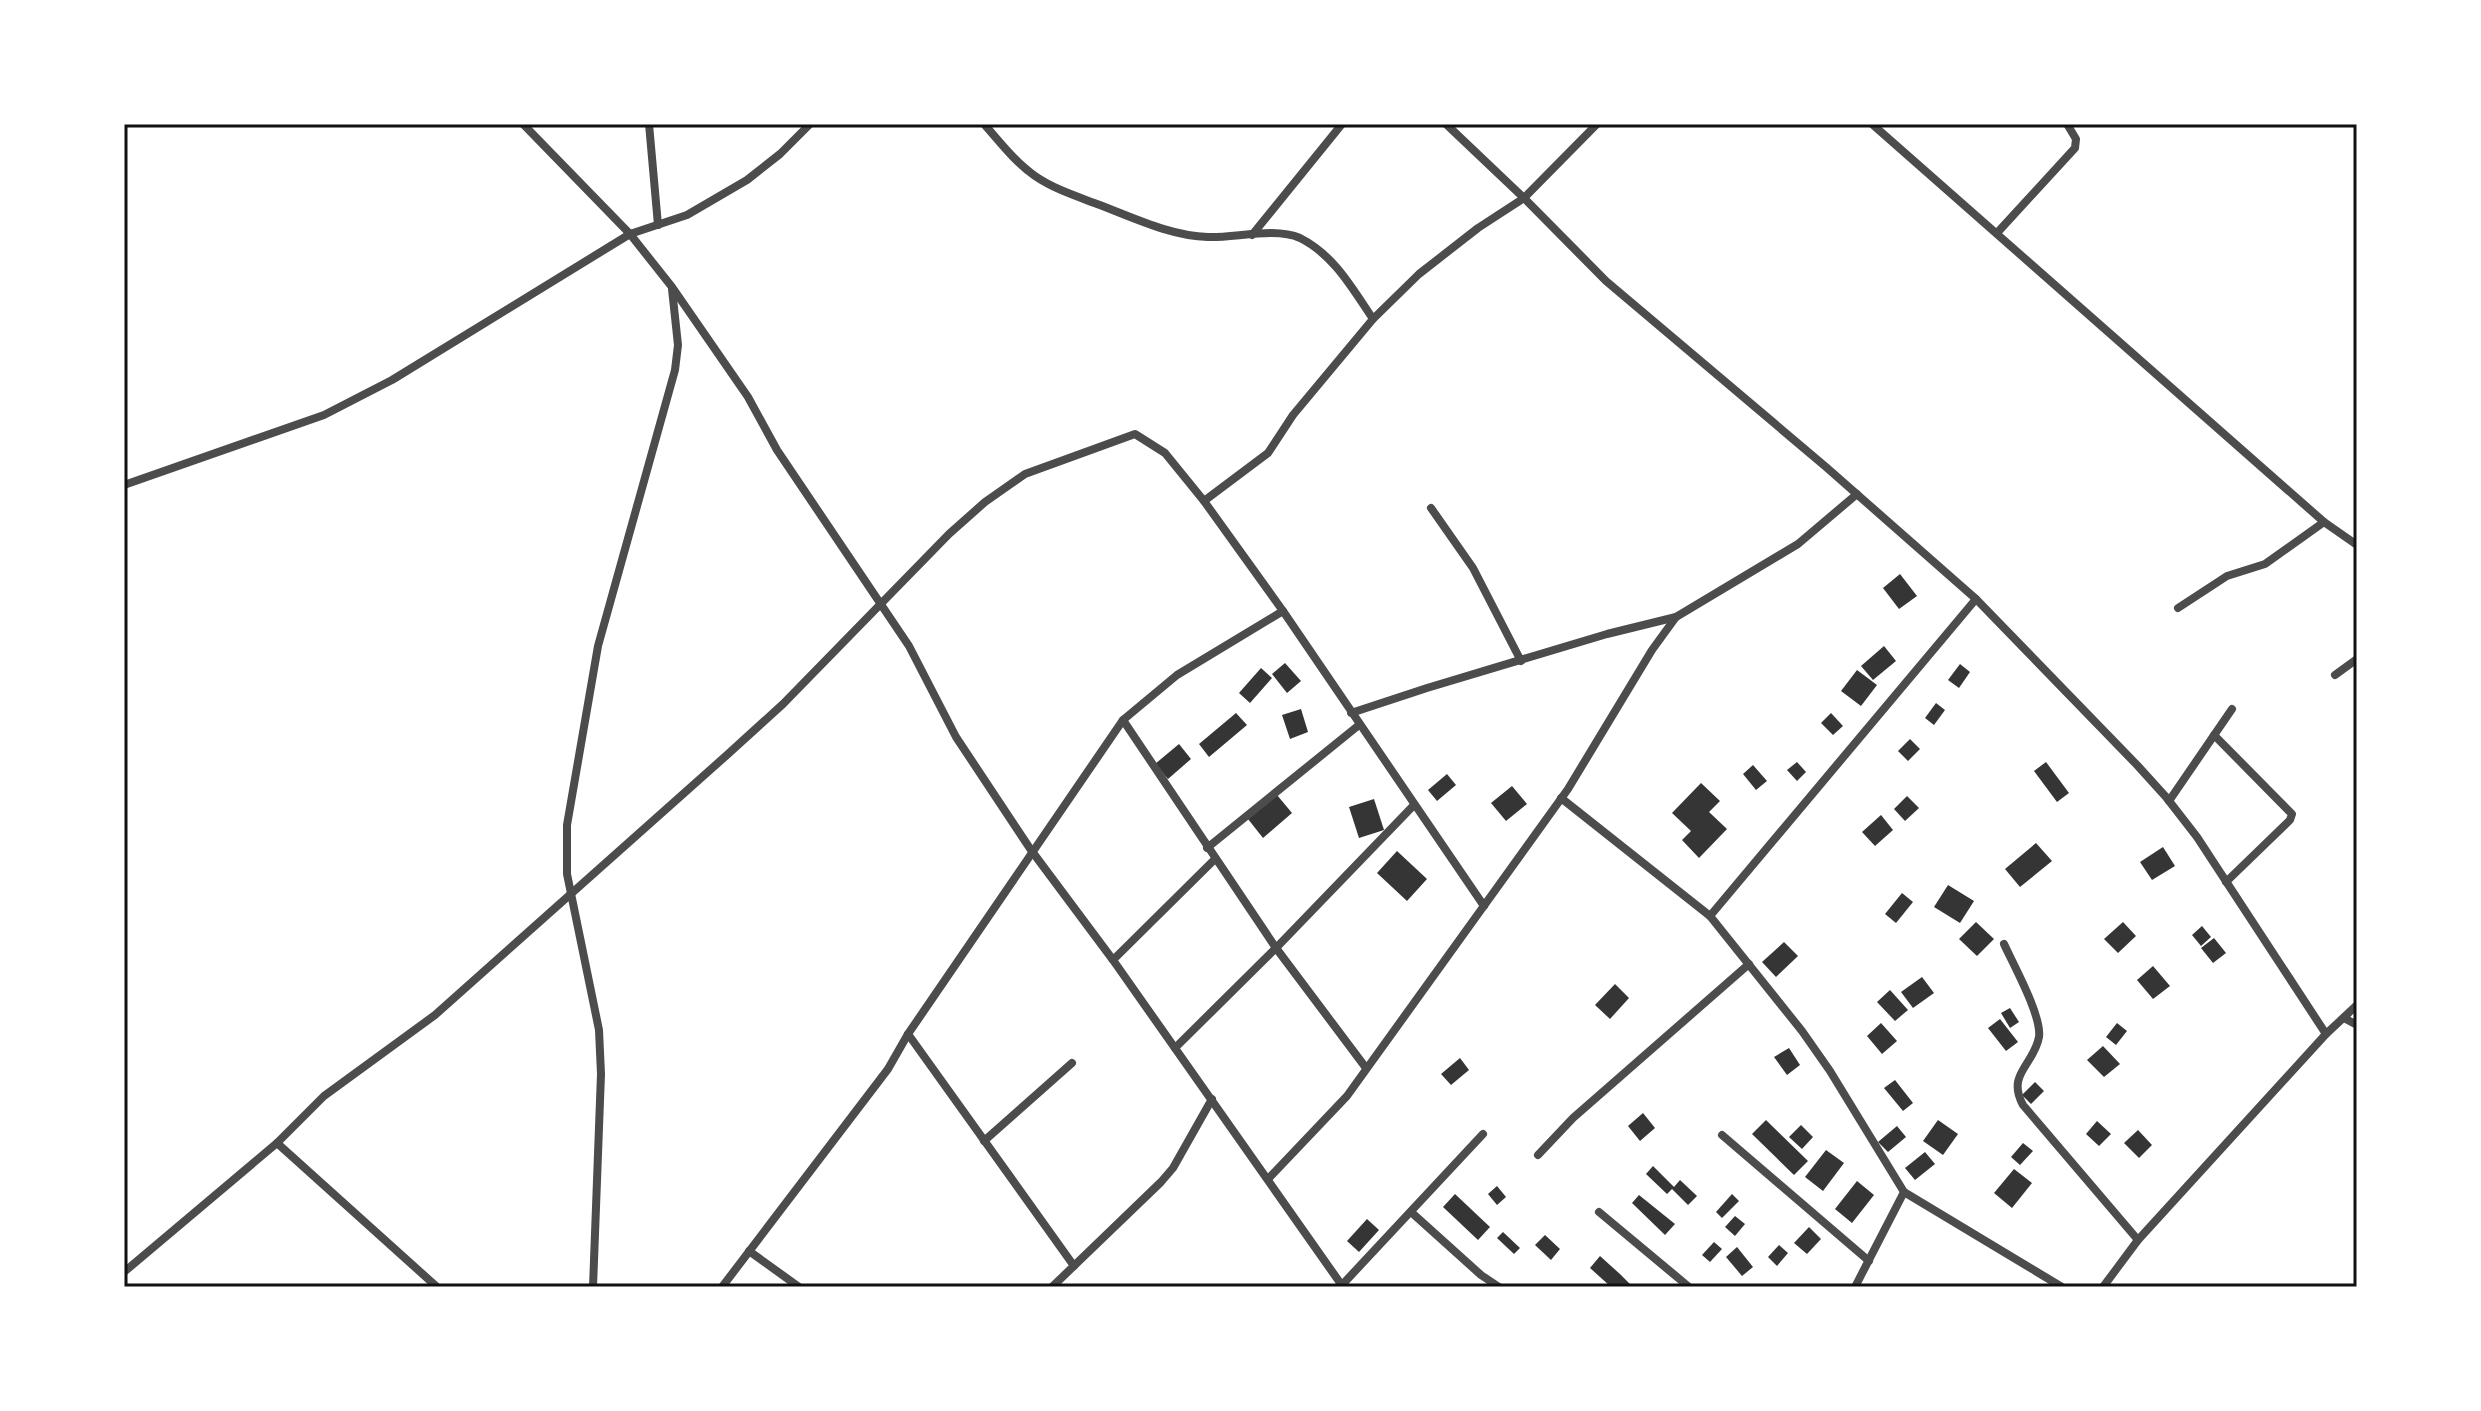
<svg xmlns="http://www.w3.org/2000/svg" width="2481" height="1411" font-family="'Sofia Sans Condensed',sans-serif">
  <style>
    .building { fill: #353535 }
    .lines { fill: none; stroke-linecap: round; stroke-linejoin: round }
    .minor { stroke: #4c4c4c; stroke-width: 8 }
    .neatline { fill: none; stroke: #111; stroke-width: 3 }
  </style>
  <rect width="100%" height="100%" fill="#fff"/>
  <g class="building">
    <polygon points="1900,574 1917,596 1899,609 1883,588"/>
    <polygon points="1884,646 1896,661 1873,680 1861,666"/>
    <polygon points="1285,663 1301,681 1287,693 1272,674"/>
    <polygon points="1960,664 1970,672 1959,688 1948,680"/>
    <polygon points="1261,668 1272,678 1250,703 1239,693"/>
    <polygon points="1857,670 1877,685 1861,706 1841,691"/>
    <polygon points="1936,703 1945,710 1934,725 1925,718"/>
    <polygon points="1301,709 1308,732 1290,739 1282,715"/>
    <polygon points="1236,713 1247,725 1209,757 1199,744"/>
    <polygon points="1831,713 1843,726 1833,735 1821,723"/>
    <polygon points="1910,739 1920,749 1908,761 1898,751"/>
    <polygon points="1179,744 1191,759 1168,779 1155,764"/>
    <polygon points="1797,762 1806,772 1797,781 1787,770"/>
    <polygon points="2046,762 2069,793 2057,802 2034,771"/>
    <polygon points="1753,765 1767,781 1756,790 1743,774"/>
    <polygon points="1447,774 1456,785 1437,801 1428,790"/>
    <polygon points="1701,783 1720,801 1709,812 1727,829 1699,858 1682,840 1691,831 1672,813"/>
    <polygon points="1512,786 1527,804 1506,821 1491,803"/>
    <polygon points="1277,795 1292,813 1263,838 1248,819"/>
    <polygon points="1907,796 1919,808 1905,821 1894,809"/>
    <polygon points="1374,799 1384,830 1359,838 1349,807"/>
    <polygon points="1881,815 1893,830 1875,846 1862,832"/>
    <polygon points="2036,843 2052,861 2020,887 2005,869"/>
    <polygon points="2163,847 2175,866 2152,880 2140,862"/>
    <polygon points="1397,851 1427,879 1407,901 1377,873"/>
    <polygon points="1948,885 1974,901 1960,923 1934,907"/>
    <polygon points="1902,893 1913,902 1896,923 1885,914"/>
    <polygon points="1976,922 1994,939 1977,956 1959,939"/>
    <polygon points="2123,922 2136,936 2118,953 2104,939"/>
    <polygon points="2202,926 2211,937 2201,946 2192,935"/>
    <polygon points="2214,938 2226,953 2213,963 2201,948"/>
    <polygon points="1784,942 1798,956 1776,977 1762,962"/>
    <polygon points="2153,966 2170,986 2153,999 2137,980"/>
    <polygon points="1922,977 1934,993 1913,1008 1901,992"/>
    <polygon points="1615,984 1629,998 1610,1019 1595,1005"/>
    <polygon points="1890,990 1908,1010 1895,1021 1877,1002"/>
    <polygon points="2010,1008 2019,1022 2010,1028 2001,1013"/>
    <polygon points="2000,1019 2018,1042 2006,1051 1988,1028"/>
    <polygon points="1881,1023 1897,1041 1882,1054 1867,1036"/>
    <polygon points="2117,1023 2127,1031 2116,1045 2106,1037"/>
    <polygon points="2103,1046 2120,1064 2104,1077 2087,1060"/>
    <polygon points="1789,1048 1800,1065 1787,1075 1774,1057"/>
    <polygon points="1460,1058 1469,1070 1451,1085 1441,1074"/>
    <polygon points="1895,1080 1913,1103 1903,1111 1884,1088"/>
    <polygon points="2035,1082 2044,1091 2031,1104 2022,1095"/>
    <polygon points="1643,1113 1655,1128 1640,1141 1628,1126"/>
    <polygon points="1766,1120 1808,1161 1794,1175 1752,1134"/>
    <polygon points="1938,1120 1958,1134 1943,1155 1923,1141"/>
    <polygon points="2097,1121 2111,1134 2099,1146 2086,1134"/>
    <polygon points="1801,1125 1813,1137 1802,1149 1789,1137"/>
    <polygon points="1897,1126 1906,1137 1888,1152 1878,1142"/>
    <polygon points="2138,1130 2152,1145 2139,1158 2124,1143"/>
    <polygon points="2023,1143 2033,1151 2020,1165 2011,1157"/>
    <polygon points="1826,1150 1844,1163 1823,1191 1805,1177"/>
    <polygon points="1925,1152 1935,1164 1915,1180 1905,1168"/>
    <polygon points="1653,1166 1674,1187 1680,1180 1697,1196 1688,1205 1672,1189 1667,1194 1646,1174"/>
    <polygon points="2014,1169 2032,1183 2012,1208 1994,1193"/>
    <polygon points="1857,1181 1874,1195 1852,1223 1835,1209"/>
    <polygon points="1497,1186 1506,1197 1497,1205 1488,1194"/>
    <polygon points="1455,1194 1490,1227 1478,1240 1443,1207"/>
    <polygon points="1732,1194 1739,1201 1722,1218 1716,1212"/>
    <polygon points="1639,1195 1675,1224 1665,1235 1632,1203"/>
    <polygon points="1735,1216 1745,1224 1735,1236 1725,1227"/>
    <polygon points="1367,1219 1379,1230 1359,1252 1347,1241"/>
    <polygon points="1809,1227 1821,1239 1807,1254 1794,1243"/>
    <polygon points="1503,1232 1520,1248 1514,1254 1497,1238"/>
    <polygon points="1545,1235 1560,1249 1551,1260 1535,1245"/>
    <polygon points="1714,1242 1722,1249 1710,1262 1702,1255"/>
    <polygon points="1779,1245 1788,1253 1777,1266 1768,1257"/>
    <polygon points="1737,1247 1753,1267 1742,1276 1726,1257"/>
    <polygon points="1600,1256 1621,1275 1633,1287 1615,1287 1613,1285 1610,1286 1590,1268"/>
  </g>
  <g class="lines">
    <g class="minor">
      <polyline points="523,124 630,234 672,287 748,397 777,450 909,646 956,737 1031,850 1113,960 1343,1287"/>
      <polyline points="649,124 658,225"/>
      <path d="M984,124C1000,142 1015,162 1035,176C1054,189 1076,196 1097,204C1132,217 1170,236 1208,237C1235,238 1275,227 1300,238C1334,255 1352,288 1373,319"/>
      <polyline points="1446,124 1524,198 1606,281 1826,467 1976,599 2137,765 2166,797 2197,837 2326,1034"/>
      <polyline points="1872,124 2324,522 2357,545"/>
      <polyline points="1997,233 2075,148 2076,139 2067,124"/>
      <polyline points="1252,235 1342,124"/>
      <polyline points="124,485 324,415 392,380 630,234 687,215 747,180 780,154 810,124"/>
      <polyline points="1431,508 1473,568 1521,661"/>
      <polyline points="1976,599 1710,916 1802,1031 1830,1071 1904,1192 2062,1287"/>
      <polyline points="2178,608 2227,576 2265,564 2324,522"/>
      <polyline points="1283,611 1484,906"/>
      <polyline points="2335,675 2357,659"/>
      <polyline points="1351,713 1427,688 1607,634 1676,617 1798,544 1857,494"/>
      <polyline points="1123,720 1276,948 1366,1068"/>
      <polyline points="2214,735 2292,814 2290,820 2226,882"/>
      <polyline points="1561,798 1710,916"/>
      <polyline points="2169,801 2232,709"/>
      <polyline points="1207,848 1359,725"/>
      <path d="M2004,944C2013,964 2042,1016 2039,1037C2034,1065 2006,1074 2023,1105L2138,1240"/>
      <polyline points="1113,960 1215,859"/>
      <polyline points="2344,1018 2357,1025"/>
      <polyline points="908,1034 1074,1266"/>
      <polyline points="1175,1048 1276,948 1414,805"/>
      <polyline points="1722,1135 1869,1261"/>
      <polyline points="984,1141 1072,1063"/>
      <polyline points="277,1143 437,1287"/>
      <polyline points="1538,1155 1573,1118 1749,964"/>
      <polyline points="1269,1178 1347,1096 1473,921 1568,789 1652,650 1676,617"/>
      <polyline points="1411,1212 1481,1275 1499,1287"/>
      <polyline points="1599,1212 1689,1287"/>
      <polyline points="749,1251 799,1287"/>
      <polyline points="124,1272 277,1143 324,1096 435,1015 728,754 783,704 949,534 985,502 1025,474 1135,434 1165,453 1204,501"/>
      <polyline points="1342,1285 1483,1134"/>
      <polyline points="593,1287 601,1074 599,1030 567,874 567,825 598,646 675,370 678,345 672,289"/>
      <polyline points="722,1287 888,1069 908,1034 1123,720 1177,675 1283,611 1204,501 1268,453 1293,415 1373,319 1419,274 1478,228 1524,198 1597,124"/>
      <polyline points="1052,1287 1161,1182 1173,1168 1212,1099"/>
      <polyline points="1855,1287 1904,1192"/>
      <polyline points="2103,1287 2138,1240 2326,1034 2357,1005"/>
    </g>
  </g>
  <rect width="2481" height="1411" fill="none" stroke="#ffffff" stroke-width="252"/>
  <rect x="126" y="126" width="2229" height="1159" class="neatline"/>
</svg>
